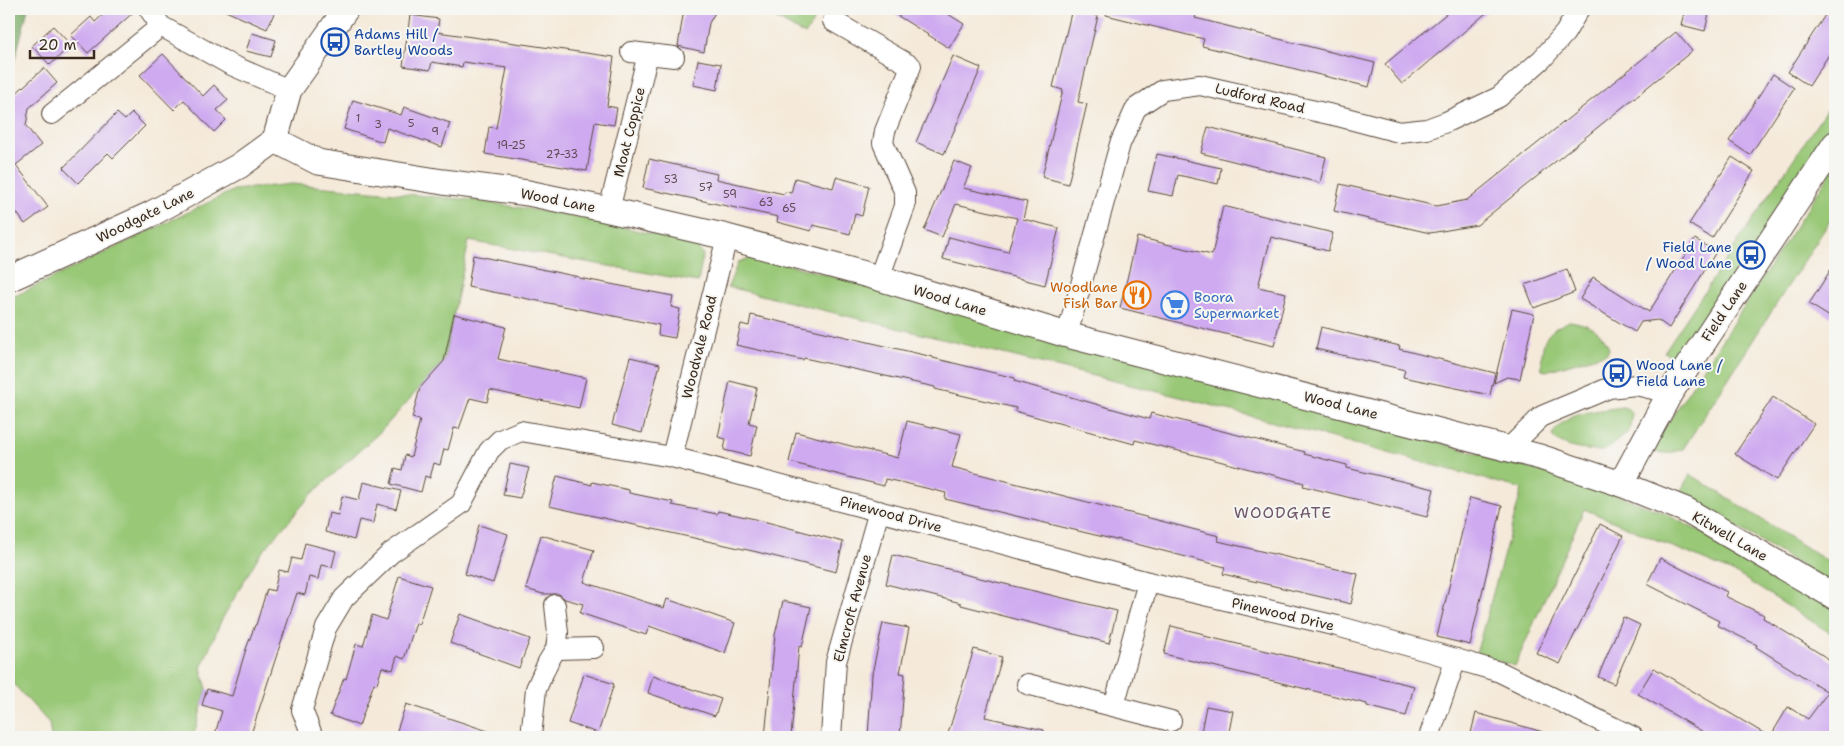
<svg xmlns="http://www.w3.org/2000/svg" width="1844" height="746" font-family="'Shantell Sans',sans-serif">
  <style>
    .green { fill: #99c877; stroke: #6a794a }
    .forest { fill: #7aac68; stroke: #5a6b43 }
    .building { fill: #cfaaf0 }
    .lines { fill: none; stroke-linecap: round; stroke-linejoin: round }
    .minor-casing { stroke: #57473a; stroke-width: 22 }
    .tertiary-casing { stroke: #57473a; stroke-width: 27 }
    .minor { stroke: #fff; stroke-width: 20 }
    .tertiary { stroke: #fff; stroke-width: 25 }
    .labels { text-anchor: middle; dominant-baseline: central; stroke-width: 4; stroke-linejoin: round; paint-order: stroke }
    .number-label { font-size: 11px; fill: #604a52 }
    .transit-label { font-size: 14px; fill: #164399; stroke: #f6f6f2; text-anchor: start }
    .street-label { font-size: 14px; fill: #3b2a1e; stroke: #f6f6f2 }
    .food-label { font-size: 14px; fill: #c56008; stroke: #f6f6f2; text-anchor: end }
    .shop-label { font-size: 14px; fill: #366cbe; stroke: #f6f6f2; text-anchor: start }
    .quarter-label { font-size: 16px; letter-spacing: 1px; fill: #6f5768; stroke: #f6f6f2 }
  </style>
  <rect width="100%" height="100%" fill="#f6f6f2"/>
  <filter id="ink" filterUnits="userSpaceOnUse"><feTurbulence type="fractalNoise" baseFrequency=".02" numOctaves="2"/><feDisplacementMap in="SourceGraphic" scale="10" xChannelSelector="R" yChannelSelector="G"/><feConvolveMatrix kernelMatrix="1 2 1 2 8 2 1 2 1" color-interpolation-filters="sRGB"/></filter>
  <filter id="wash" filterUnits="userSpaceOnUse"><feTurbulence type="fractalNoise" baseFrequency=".0096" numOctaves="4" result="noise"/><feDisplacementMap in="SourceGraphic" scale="20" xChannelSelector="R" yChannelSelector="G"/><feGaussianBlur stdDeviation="1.12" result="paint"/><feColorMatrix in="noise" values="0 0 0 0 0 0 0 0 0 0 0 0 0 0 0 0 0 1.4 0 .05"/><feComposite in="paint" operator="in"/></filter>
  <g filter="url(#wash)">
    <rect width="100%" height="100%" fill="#f5eada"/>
    <g class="green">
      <polygon points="760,9 821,9 805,35"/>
      <polygon points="1835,97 1835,128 1679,362 1664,352"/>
      <polygon points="1835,166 1835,213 1683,449 1670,453 1657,453 1653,446"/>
      <polygon points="292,184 473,200 584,218 695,244 703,255 698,282 469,241 444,361 382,430 312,494 258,557 221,621 201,668 207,689 193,737 51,737 49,723 9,679 9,299 234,190"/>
      <polygon points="757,256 1315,407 1601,489 1662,512 1762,564 1835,610 1835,636 1737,574 1584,509 1515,666 1476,654 1522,489 1180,397 728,287 738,262"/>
      <path d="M1570,321C1588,324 1603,330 1609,349L1607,353L1546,371L1542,370C1541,343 1543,332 1570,321Z"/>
      <path d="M1623,407L1628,409L1632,414L1629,431L1604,451C1588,451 1562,449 1552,436C1563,411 1598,411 1623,407Z"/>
      <polygon points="1690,474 1835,566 1835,586 1680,492"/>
    </g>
    <polygon class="forest" points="9,9 28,9 9,82"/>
    <g id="blocks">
      <g class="building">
        <polygon points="109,9 137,9 88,53 71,35 91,17 95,22"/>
        <polygon points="221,9 276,9 267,29"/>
        <polygon points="684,9 717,9 709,23 704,52 678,46"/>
        <polygon points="887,9 940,9 964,24 949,48"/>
        <polygon points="1072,9 1098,16 1078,102 1087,104 1068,184 1042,177 1063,90 1053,87"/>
        <polygon points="1107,9 1198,9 1195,18 1375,63 1369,87 1202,46 1204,39 1106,15"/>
        <polygon points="1452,9 1491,9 1402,84 1385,64"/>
        <polygon points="1685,9 1710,9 1705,31 1681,25"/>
        <polygon points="1829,9 1835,9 1835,45 1809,86 1788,72"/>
        <polygon points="410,15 439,19 437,32 614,57 607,106 617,108 614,125 595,122 587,171 485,154 489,127 496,128 507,68 463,62 462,67 432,62 430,70 403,66"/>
        <polygon points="53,26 71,45 50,65 32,46"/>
        <polygon points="1676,32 1692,51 1477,225 1430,233 1334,211 1340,184 1436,206 1467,200"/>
        <polygon points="252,33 276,40 271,57 246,51"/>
        <polygon points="163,54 203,96 214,85 228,100 217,110 226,120 214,132 184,100 174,110 140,75"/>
        <polygon points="953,56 981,68 944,154 916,142"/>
        <polygon points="698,60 721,64 717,90 693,85"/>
        <polygon points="44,68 57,83 29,108 26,126 41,145 16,165 48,207 25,224 9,202 9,127 14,95"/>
        <polygon points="1773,74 1794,88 1750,155 1729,141"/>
        <polygon points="353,100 401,115 404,107 450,123 442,147 387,128 383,142 344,129"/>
        <polygon points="117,113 125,120 132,113 145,126 113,158 108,153 78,183 63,168"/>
        <polygon points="1208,127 1326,157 1320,183 1201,153"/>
        <polygon points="1157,154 1221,168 1218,184 1178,175 1173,196 1148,191"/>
        <polygon points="1732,157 1754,171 1712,238 1689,224"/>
        <polygon points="649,159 717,174 716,179 784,194 785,192 791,193 795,178 833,188 836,177 869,186 862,216 855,214 850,234 813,225 811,231 777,222 778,217 643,188"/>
        <polygon points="954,161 972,168 963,188 1027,202 1023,219 1059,228 1045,285 943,259 949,237 1008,252 1017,218 956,204 942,237 924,230"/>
        <polygon points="1223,206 1333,233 1328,251 1271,237 1258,287 1286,293 1274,346 1120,308 1137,237 1212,255"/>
        <polygon points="1695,239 1716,252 1669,328 1658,320 1641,322 1635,332 1580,299 1593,277 1649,312"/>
        <polygon points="473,255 579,277 579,278 673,296 671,307 680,309 675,338 658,335 659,325 468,287"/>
        <polygon points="1835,263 1835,308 1830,317 1809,304"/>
        <polygon points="1567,269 1575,292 1534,308 1525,285"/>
        <polygon points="1512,309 1534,314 1520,379 1507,377 1494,383"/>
        <polygon points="454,314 506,327 498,359 586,378 579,408 540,400 539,401 490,390 487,402 470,398 459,429 454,428 448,450 444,449 440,465 434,463 430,478 425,476 421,492 391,484 395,468 402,470 405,455 411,457 420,420 412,418 420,388 444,361"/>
        <polygon points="751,315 933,357 933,358 1015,378 1014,381 1149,419 1151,413 1234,434 1305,452 1304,454 1347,465 1347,468 1434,489 1427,517 1303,486 1304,483 1211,459 1135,440 1134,444 1015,411 1016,408 935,389 935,387 804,358 803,360 736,345 741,324 749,326"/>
        <polygon points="1321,327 1400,346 1399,349 1495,373 1490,395 1403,377 1405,370 1316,349"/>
        <polygon points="630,357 660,364 642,433 612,425"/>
        <polygon points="730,381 757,388 749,423 757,425 750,456 724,450 726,439 718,437"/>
        <polygon points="1773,397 1814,424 1777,480 1735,454"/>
        <polygon points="907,421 961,434 952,467 1219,536 1218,541 1358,574 1351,604 1223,574 1225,567 1117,539 1116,540 945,499 946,493 909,484 885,479 884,486 789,462 796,432 898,458"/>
        <polygon points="510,464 529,468 520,498 503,495"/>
        <polygon points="557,476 592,485 592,482 629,490 629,493 673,502 672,505 717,514 718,511 755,519 843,542 836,572 757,552 549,506"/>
        <polygon points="363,482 401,491 396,509 377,504 373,523 359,520 354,540 325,532 329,513 338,515 342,496 359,500"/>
        <polygon points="1470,498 1502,506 1470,645 1437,637"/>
        <polygon points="1600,524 1623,536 1560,664 1536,653"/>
        <polygon points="479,525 508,534 493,583 465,574"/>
        <polygon points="541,535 594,550 584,582 664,608 667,599 735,623 725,653 649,626 646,635 580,613 583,604 565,599 559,594 543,594 526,589"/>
        <polygon points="305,543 336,551 332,567 321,565 318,579 309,577 305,595 297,593 250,737 214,737 222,711 202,705 207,689 232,696 246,649 255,625 256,625 267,589 274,591 279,570 288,572 292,558 301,560"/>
        <polygon points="893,555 960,572 959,573 1117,611 1109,643 961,605 961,603 886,584"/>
        <polygon points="1660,558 1727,592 1725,596 1764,615 1763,618 1835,663 1835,737 1712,737 1638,694 1654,668 1770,737 1788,707 1808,719 1828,692 1756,647 1757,645 1717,625 1719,621 1647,584"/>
        <polygon points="399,576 431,586 419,624 416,623 404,659 397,656 393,670 382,667 377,684 374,683 359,726 330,715 344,678 346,679 356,644 363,646 372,615 386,620"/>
        <polygon points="783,601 811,607 802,647 799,646 791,737 765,737 775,635"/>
        <polygon points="460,614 530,639 519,668 450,643"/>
        <polygon points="1623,617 1640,625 1614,684 1598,677"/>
        <polygon points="883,623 909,628 900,673 905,674 900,737 868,737 872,674"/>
        <polygon points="1171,626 1204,634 1204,636 1414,686 1406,716 1367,706 1367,704 1164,654"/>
        <polygon points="974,649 1002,657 985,717 1044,730 1043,737 947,737"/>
        <polygon points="584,674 614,684 598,733 568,723"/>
        <polygon points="653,676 721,699 715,716 648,693"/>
        <polygon points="406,704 497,734 496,737 408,737 396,733"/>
        <polygon points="1206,706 1233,711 1228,737 1200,737"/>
        <polygon points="1476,713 1543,732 1542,737 1470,737"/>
      </g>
    </g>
  </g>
  <g filter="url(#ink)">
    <use href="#blocks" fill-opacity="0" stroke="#57473a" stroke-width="1"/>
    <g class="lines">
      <g class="minor-casing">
        <g id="minor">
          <polyline points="149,9 161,26 229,64 289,90"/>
          <polyline points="833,21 911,66 885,131 883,143 905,193 905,206 879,278"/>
          <polyline points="631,52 674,57"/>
          <polyline points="52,114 161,26"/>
          <polyline points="609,210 648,54"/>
          <polyline points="1067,335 1120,144 1136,108 1163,90 1200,85 1342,117 1399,132 1427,129 1446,122 1499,97 1542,59 1565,33 1579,9"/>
          <polyline points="1508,449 1542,416 1609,388 1636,385 1670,393"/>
          <polyline points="672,457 727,237"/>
          <polyline points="556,649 594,648"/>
          <polyline points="1027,684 1171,721"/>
          <polyline points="1114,706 1148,582"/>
          <polyline points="313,737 302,710 326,628 344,598 391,553 461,504 489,451 500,440 521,431 672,457 1148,582 1337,626 1456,659 1500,672 1633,737"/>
          <polyline points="531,737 536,689 548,662 556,649 558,633 555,605"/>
          <polyline points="831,737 836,662 879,511"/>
          <polyline points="1429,737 1456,659"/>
        </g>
      </g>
      <g class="tertiary-casing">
        <g id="tertiary">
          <polyline points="275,140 318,162 443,182 528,193 609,210 727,237 879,278 1067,335 1540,457 1621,484 1686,510 1835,597"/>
          <polyline points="275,140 289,90 346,9"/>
          <polyline points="9,279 151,214 239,166 275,140"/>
          <polyline points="1621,484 1670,393 1835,144"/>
        </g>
      </g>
      <use href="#minor" class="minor"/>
      <use href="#tertiary" class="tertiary"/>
    </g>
  </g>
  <defs>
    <g id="bus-ring" transform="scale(1.4375)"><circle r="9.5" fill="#f6f6f2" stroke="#1a4fb4" stroke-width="1.5"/><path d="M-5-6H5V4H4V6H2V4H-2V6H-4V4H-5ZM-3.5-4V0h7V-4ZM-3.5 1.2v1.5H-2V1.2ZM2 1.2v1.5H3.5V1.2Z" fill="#1a4fb4"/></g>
    <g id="restaurant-ring" transform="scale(1.4375)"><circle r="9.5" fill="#f6f6f2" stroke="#e8710a" stroke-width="1.5"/><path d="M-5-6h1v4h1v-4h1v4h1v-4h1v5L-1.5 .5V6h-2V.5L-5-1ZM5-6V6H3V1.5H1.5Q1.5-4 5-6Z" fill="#e8710a"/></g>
    <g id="supermarket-ring" transform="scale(1.4375)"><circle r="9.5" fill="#f6f6f2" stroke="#3f7fe0" stroke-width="1.5"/><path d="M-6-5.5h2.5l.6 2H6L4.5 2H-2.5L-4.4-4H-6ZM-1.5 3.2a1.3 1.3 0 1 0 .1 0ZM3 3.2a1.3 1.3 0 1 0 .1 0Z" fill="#3f7fe0"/></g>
  </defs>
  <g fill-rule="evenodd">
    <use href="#bus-ring" x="335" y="42"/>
    <use href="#bus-ring" x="1751" y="255"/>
    <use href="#restaurant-ring" x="1137" y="295"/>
    <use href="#supermarket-ring" x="1175" y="305"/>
    <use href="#bus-ring" x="1617" y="373"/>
  </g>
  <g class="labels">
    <g class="number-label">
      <text x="358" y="118">1</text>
      <text x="411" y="123">5</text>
      <text x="378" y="124">3</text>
      <text x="435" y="131">9</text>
      <text x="511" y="145">19-25</text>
      <text x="562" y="154">27-33</text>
      <text x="671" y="179">53</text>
      <text x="706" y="187">57</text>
      <text x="730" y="194">59</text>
      <text x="766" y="202">63</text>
      <text x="789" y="208">65</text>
    </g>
    <g class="transit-label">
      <text x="354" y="34">Adams Hill /<tspan x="354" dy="16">Bartley Woods</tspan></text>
      <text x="1732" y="247" text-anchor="end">Field Lane<tspan x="1732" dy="16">/ Wood Lane</tspan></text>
      <text x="1636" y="365">Wood Lane /<tspan x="1636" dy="16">Field Lane</tspan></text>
    </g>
    <g class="street-label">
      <text transform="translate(1260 98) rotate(13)">Ludford Road</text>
      <text transform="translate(629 132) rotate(-76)">Moat Coppice</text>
      <text transform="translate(558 200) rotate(11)">Wood Lane</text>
      <text transform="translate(145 215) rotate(-26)">Woodgate Lane</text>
      <text transform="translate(950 300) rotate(17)">Wood Lane</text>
      <text transform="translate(1724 311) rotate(-56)">Field Lane</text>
      <text transform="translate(699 347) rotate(-76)">Woodvale Road</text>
      <text transform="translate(1341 405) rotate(14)">Wood Lane</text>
      <text transform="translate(891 514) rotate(15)">Pinewood Drive</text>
      <text transform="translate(1730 536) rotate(30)">Kitwell Lane</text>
      <text transform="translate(852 608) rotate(-75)">Elmcroft Avenue</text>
      <text transform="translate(1283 614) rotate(13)">Pinewood Drive</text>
    </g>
    <g class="food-label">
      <text x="1118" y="287">Woodlane<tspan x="1118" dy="16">Fish Bar</tspan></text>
    </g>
    <g class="shop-label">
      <text x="1194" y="297">Boora<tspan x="1194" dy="16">Supermarket</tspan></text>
    </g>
    <g class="quarter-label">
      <text x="1283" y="512">WOODGATE</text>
    </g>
  </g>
  <rect width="1844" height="746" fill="none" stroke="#f6f6f2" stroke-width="30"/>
  <path d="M30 50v8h64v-8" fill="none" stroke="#3b2a1e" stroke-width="2.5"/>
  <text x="38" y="50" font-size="15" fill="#3b2a1e" stroke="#f6f6f2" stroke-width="4" paint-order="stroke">20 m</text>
</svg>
